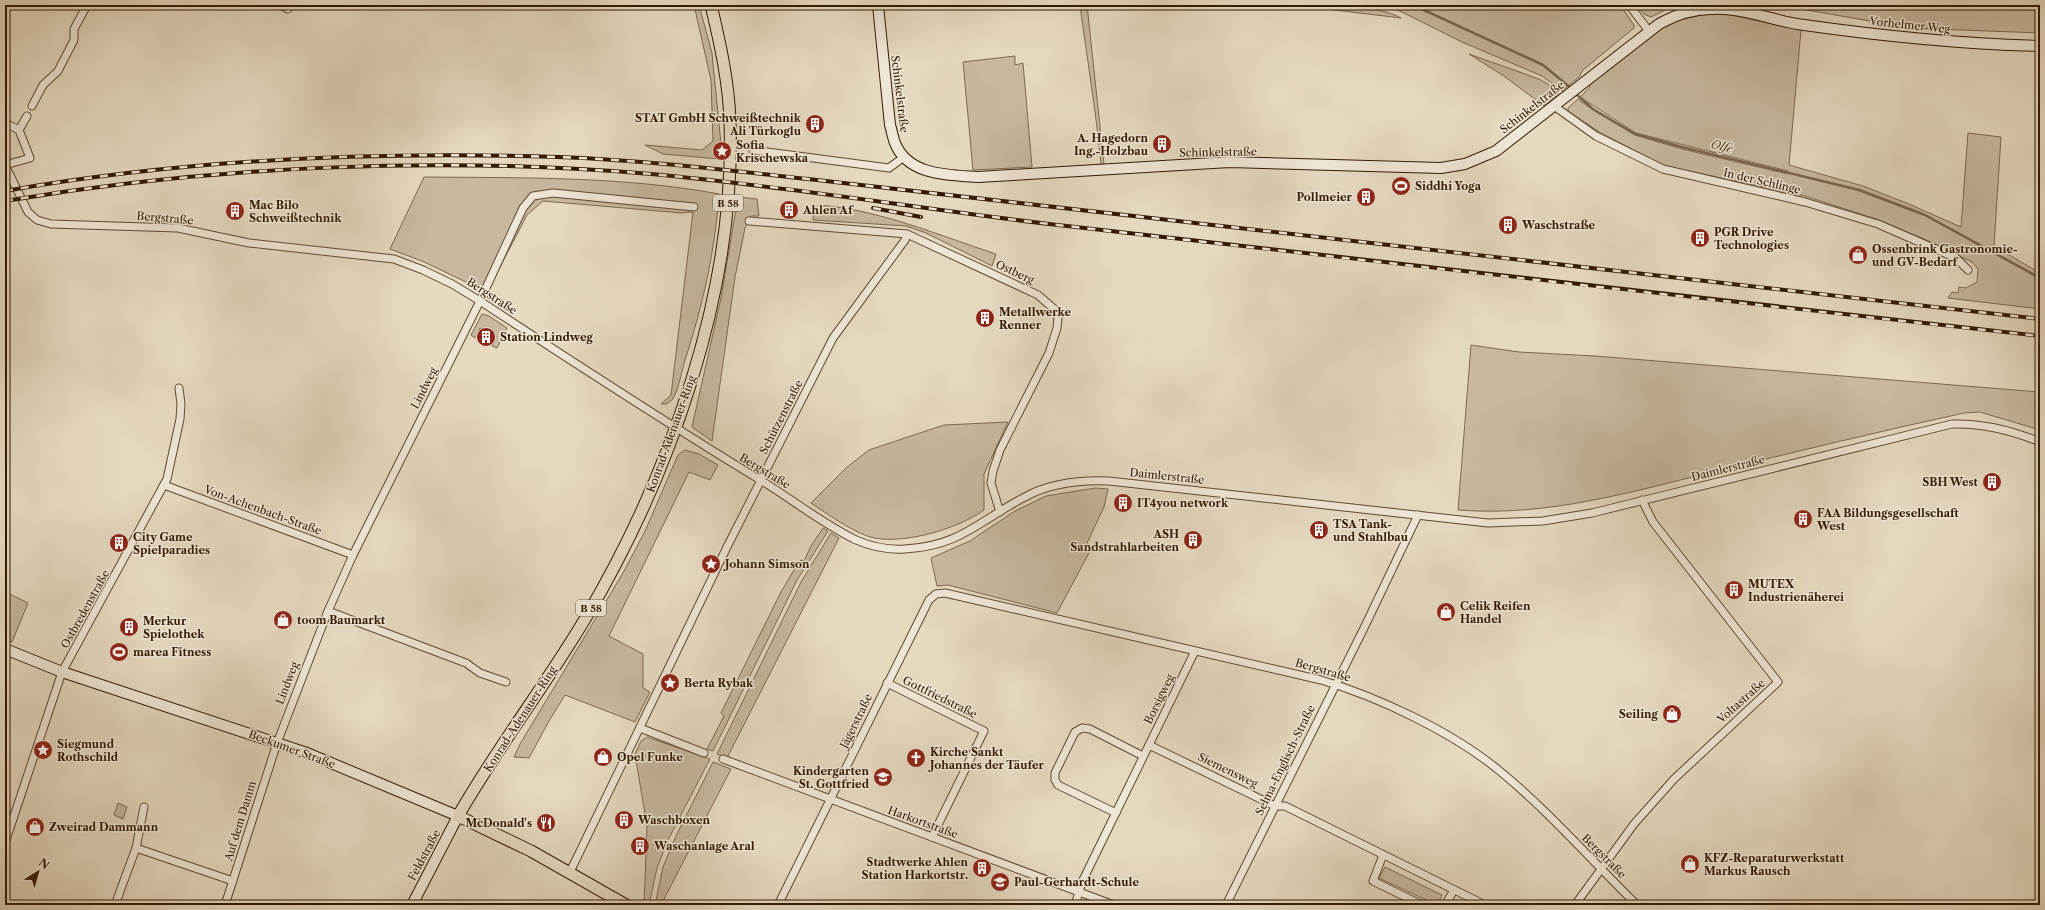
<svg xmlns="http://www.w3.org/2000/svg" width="2045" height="910" font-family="'Libre Caslon Text',serif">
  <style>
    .green { fill: #c7b89f; stroke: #7c6850 }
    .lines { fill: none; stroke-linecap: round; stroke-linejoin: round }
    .stream { stroke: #79654c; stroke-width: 2.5 }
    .street-casing { stroke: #5f4930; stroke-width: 9 }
    .secondary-casing { stroke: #321900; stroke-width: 12 }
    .primary-casing { stroke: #321900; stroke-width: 13 }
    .street { stroke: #eee6d6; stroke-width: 7 }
    .secondary { stroke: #eee6d6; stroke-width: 10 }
    .primary { stroke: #e5d9c0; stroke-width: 11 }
    .rail-casing { stroke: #321900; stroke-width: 4 }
    .rail { stroke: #eee6d6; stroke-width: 2.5; stroke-dasharray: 8; stroke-linecap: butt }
    .labels { text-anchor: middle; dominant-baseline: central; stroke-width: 3; stroke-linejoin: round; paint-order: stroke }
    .shield { fill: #eee6d6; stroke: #6a5640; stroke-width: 1 }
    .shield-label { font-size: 10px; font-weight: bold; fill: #321900 }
    .street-label { font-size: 11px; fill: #321900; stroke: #eee6d6 }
    .poi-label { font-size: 11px; font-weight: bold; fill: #321900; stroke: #eee6d6; text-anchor: start }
    .water-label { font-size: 12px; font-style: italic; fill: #614c33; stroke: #eee6d6 }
  </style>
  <rect width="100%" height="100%" fill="#e5d9c0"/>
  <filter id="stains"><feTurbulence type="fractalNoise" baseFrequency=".005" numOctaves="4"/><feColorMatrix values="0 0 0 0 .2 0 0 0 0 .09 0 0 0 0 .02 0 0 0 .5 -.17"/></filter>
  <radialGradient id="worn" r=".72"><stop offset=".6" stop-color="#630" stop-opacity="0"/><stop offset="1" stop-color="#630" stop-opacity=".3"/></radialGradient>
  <g class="green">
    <polygon points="694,5 699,5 712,53 721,144 719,159 663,154 645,145 702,150 713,141 711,80"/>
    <path d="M1080,5H1087L1104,164H1101C1096,111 1087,58 1080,5Z"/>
    <path d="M1293,5C1322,5 1376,4 1401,18Z"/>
    <polygon points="1370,5 1620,5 1634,25 1634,28 1583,70 1579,77 1562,91 1542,76 1462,42 1404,13 1395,9"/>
    <polygon points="1636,5 1675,5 1651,17 1644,14"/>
    <polygon points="1778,5 2040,5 2040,33 1910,28"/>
    <polygon points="1710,13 1727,14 1801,30 1789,165 1863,186 1909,204 1961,227 1968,133 2001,137 1994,246 2040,273 2040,309 1948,298 1952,292 1958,293 1959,287 1966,288 1977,282 1978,269 1972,262 1926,240 1879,220 1805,196 1665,166 1599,132 1568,111 1568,108 1578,99 1593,110 1635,135 1682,149 1788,174 1788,171 1636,133 1580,97 1590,87 1588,84 1652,34 1671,22"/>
    <polygon points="1469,54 1539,79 1548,84 1559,94 1544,106 1504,76"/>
    <polygon points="1015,56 1015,65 1023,63 1032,167 973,170 963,62"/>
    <path d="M424,177C522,178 622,176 719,194C715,251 703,305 685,360C681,373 679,389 672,400L666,404H661L671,395L693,212L682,213L543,201L527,215L487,292L422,261L390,249Z"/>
    <polygon points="738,197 757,199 759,216 751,216 745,228 735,277 712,441 692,427 721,298"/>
    <path d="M819,205C880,210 938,235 996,254L992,266L926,233L906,226L813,220L814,208Z"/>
    <polygon points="482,314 489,316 507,328 497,348 492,346 496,336 480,328 475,338 471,335"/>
    <path d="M1471,345L1519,352L1595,356L2040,392V430L1980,412L1964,413C1881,431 1799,451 1717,471C1630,492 1548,517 1458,510Z"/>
    <path d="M1008,422L984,474V510C958,529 898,547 867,536C847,528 829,515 811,503L846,468L869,450L944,425Z"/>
    <polygon points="685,450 699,454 718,465 710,480 689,472 609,636 643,654 643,688 650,692 635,722 565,695 549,721 529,758 514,757 520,744 623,573 645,531 678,455"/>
    <polygon points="1095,488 1108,489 1104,507 1087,543 1090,551 1057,613 948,585 937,586 931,558 970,541 1015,511 1046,496"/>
    <polygon points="823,528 828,531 797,580 713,751 707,749 724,716 721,713 781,592 798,563 801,560 804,561 811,546"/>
    <polygon points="831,533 839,538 727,758 717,754 801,582"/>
    <polygon points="5,592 28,603 12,642 5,639"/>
    <polygon points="647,737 710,759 669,838 657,868 649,905 644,905 647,826 635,754 641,741"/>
    <polygon points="713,762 731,769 661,905 655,905 663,867 676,836"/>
    <polygon points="118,803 127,807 123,819 114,815"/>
    <polygon points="1385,867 1442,895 1437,905 1379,878"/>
  </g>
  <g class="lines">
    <g class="stream">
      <polyline points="1413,5 1543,65 1572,89"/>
      <polyline points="1575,93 1593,109 1635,134 1682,147 1859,190 1925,215 2040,278"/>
    </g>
    <g class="street-casing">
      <g id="street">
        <polyline points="281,5 288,9 290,5"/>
        <polyline points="1629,5 1649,31"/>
        <polyline points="32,106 43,85 58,71 74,40 74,29 87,5"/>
        <polyline points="1554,106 1596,136 1663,169 1805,202 1878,224 1956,258 1968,270"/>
        <polyline points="5,123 19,130 30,158 5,165"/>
        <polyline points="19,130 27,116"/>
        <polyline points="753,150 889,168 904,157"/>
        <path d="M5,165L28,212L37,220L51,224L178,228L249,243L394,259L423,270L452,284L480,301C573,362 666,423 762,481C793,500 823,524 856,540C872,547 888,550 905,549C961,546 980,520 1025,497C1050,483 1081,480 1109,481L1488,523L1543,521L1592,513L1952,424C1983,423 2011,430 2040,442"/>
        <polyline points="749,221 907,234 1038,295 1054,309 1058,317 1057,328 1049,353 1000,450 993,471 991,483 1000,512"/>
        <polyline points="164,485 353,555"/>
        <polyline points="328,611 466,663 480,673 506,682"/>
        <polyline points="887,683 984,731 932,837"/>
        <polyline points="640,728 704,753"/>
        <polyline points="1149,745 1275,806 1285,806 1485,905"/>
        <polyline points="723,759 1114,905"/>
        <polyline points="1116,813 1058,785 1055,780 1055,773 1075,732 1082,728 1090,729 1143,756"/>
        <polyline points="5,843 62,672 167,479 180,419 181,404 179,388"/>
        <polyline points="136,848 144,807"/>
        <polyline points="1383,855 1373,881 1422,905"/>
        <polyline points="570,872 727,547 833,338 905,240 907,234"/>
        <polyline points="115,905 136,848 233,881"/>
        <polyline points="225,905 277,743 328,611 353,555 480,301 523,208 533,196 553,193 694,207"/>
        <path d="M778,905L929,600L936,594L945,593L1321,680C1378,697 1450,731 1496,768C1547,809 1591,860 1637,905"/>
        <polyline points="1075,905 1082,882 1195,651"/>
        <polyline points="1226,905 1365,626 1418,515"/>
        <polyline points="1445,905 1454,890"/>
        <polyline points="1575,905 1634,824 1674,779 1778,682 1653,522 1642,500"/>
      </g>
    </g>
    <g class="secondary-casing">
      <g id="secondary">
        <path d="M878,5L890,125C892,131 893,138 895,143C908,176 949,175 978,177L1230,162L1441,168L1465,164L1496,151L1659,24C1675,15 1692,9 1711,9C1742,7 1773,21 1804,25C1882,36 1961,44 2040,46"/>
        <polyline points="5,649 62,672 307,753 458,816 412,905"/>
      </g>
    </g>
    <g class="primary-casing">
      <path id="primary" d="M626,905L531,851L458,816C497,748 545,686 585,619C670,476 736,291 730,122C729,83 720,43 711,5"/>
    </g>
    <use href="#street" class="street"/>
    <use href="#secondary" class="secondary"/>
    <use href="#primary" class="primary"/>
    <g class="rail-casing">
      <g id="rail">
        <path d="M5,191C187,159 374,151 558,157C642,160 725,170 808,179L2040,319"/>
        <path d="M5,201C212,166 442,156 651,174C784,186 916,208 1049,224C1379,262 1709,300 2040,336"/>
        <polyline points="873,208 921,217"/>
      </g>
    </g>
    <use href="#rail" class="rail"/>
  </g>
  <defs>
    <g id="building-disc" transform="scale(1)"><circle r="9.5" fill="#8f2418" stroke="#eee6d6"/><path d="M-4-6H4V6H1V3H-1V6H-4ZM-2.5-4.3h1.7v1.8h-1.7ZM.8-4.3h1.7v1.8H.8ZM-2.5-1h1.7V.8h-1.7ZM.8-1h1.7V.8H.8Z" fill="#fff"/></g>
    <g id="sight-disc" transform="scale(1)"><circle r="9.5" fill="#8f2418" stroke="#eee6d6"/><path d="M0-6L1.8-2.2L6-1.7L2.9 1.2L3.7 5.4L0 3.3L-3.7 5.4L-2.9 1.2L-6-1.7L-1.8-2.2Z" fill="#fff"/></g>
    <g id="stadium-disc" transform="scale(1)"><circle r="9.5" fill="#8f2418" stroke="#eee6d6"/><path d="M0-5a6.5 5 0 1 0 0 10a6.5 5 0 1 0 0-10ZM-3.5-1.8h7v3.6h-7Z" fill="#fff"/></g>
    <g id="shop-disc" transform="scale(1)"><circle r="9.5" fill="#8f2418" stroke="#eee6d6"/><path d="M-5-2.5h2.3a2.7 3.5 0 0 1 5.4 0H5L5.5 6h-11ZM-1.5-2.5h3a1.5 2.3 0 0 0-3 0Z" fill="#fff"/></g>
    <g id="church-disc" transform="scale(1)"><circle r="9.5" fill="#8f2418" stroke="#eee6d6"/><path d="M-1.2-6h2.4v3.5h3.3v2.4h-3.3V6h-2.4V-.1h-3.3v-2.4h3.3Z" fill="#fff"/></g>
    <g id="school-disc" transform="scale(1)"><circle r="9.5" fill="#8f2418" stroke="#eee6d6"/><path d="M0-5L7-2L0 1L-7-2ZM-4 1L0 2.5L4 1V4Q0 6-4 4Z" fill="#fff"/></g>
    <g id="restaurant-disc" transform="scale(1)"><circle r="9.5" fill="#8f2418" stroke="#eee6d6"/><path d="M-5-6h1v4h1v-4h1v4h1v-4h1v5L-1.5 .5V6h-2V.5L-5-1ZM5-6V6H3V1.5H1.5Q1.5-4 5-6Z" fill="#fff"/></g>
  </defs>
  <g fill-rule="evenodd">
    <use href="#building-disc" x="815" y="124"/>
    <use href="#building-disc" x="1162" y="144"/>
    <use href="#sight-disc" x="722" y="151"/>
    <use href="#stadium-disc" x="1401" y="186"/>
    <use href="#building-disc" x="1366" y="197"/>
    <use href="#building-disc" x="789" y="210"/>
    <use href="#building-disc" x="235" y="211"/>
    <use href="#building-disc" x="1508" y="225"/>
    <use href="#building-disc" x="1700" y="238"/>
    <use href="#shop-disc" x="1858" y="255"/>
    <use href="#building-disc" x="985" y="318"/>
    <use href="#building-disc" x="486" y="337"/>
    <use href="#building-disc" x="1992" y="482"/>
    <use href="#building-disc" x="1123" y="503"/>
    <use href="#building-disc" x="1803" y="519"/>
    <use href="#building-disc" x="1319" y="530"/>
    <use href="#building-disc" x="1193" y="540"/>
    <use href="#building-disc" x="119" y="543"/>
    <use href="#sight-disc" x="711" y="564"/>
    <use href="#building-disc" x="1734" y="590"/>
    <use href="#shop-disc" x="1446" y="612"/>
    <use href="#shop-disc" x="283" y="620"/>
    <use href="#building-disc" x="129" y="627"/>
    <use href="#stadium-disc" x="119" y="652"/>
    <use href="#sight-disc" x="670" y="683"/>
    <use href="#shop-disc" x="1672" y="714"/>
    <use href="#sight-disc" x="43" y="750"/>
    <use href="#shop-disc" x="603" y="757"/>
    <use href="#church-disc" x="916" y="758"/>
    <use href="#school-disc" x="883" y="777"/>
    <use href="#building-disc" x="624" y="820"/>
    <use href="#restaurant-disc" x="546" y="823"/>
    <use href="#shop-disc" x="35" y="827"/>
    <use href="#building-disc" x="640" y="846"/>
    <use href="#shop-disc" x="1690" y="864"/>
    <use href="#building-disc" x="982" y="868"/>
    <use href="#school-disc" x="1000" y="882"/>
  </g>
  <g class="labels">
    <g class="shield">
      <rect x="713" y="195" width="30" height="16" rx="3"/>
      <rect x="576" y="600" width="30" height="16" rx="3"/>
    </g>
    <g class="shield-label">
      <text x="728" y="203">B 58</text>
      <text x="591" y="608">B 58</text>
    </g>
    <g class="street-label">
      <text transform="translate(1910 25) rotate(6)">Vorhelmer Weg</text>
      <text transform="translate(900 94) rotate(83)">Schinkelstraße</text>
      <text transform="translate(1532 107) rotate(-38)">Schinkelstraße</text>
      <text transform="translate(1218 152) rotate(-1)">Schinkelstraße</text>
      <text transform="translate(1762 181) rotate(13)">In der Schlinge</text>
      <text transform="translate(165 218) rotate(5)">Bergstraße</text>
      <text transform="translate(1015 272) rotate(25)">Ostberg</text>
      <text transform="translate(492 296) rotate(33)">Bergstraße</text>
      <text transform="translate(424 388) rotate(-63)">Lindweg</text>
      <text transform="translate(781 417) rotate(-63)">Schützenstraße</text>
      <text transform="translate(671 434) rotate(-70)">Konrad-Adenauer-Ring</text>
      <text transform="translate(1728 468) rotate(-14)">Daimlerstraße</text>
      <text transform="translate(765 471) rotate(31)">Bergstraße</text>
      <text transform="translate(1167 476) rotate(6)">Daimlerstraße</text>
      <text transform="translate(263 510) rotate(20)">Von-Achenbach-Straße</text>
      <text transform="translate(85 609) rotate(-61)">Ostbredenstraße</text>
      <text transform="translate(1323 670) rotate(16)">Bergstraße</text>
      <text transform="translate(287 683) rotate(-69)">Lindweg</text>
      <text transform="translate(940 697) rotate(26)">Gottfriedstraße</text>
      <text transform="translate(1159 699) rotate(-64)">Borsigweg</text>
      <text transform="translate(1741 701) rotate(-42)">Voltastraße</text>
      <text transform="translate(520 719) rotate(-57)">Konrad-Adenauer-Ring</text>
      <text transform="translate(856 721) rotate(-64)">Jägerstraße</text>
      <text transform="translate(292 749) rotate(20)">Beckumer Straße</text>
      <text transform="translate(1285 760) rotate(-64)">Selma-Englisch-Straße</text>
      <text transform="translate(1228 770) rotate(26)">Siemensweg</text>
      <text transform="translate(240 821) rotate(-73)">Auf dem Damm</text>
      <text transform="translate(923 822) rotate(20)">Harkortstraße</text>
      <text transform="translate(424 855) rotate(-62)">Feldstraße</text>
      <text transform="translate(1604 856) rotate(45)">Bergstraße</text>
    </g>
    <g class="poi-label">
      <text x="801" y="118" text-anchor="end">STAT GmbH Schweißtechnik<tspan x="801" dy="13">Ali Türkoglu</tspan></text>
      <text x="1148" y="138" text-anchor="end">A. Hagedorn<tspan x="1148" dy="13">Ing.-Holzbau</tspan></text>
      <text x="736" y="145">Sofia<tspan x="736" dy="13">Krischewska</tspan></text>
      <text x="1415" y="186">Siddhi Yoga</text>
      <text x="1352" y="197" text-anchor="end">Pollmeier</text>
      <text x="249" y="205">Mac Bilo<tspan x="249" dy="13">Schweißtechnik</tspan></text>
      <text x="803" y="210">Ahlen Af</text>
      <text x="1522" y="225">Waschstraße</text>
      <text x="1714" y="232">PGR Drive<tspan x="1714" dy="13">Technologies</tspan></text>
      <text x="1872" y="249">Ossenbrink Gastronomie-<tspan x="1872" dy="13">und GV-Bedarf</tspan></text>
      <text x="999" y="312">Metallwerke<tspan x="999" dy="13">Renner</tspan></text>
      <text x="500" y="337">Station Lindweg</text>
      <text x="1978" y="482" text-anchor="end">SBH West</text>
      <text x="1137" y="503">IT4you network</text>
      <text x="1817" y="513">FAA Bildungsgesellschaft<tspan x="1817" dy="13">West</tspan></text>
      <text x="1333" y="524">TSA Tank-<tspan x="1333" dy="13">und Stahlbau</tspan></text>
      <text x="1179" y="534" text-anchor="end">ASH<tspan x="1179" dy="13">Sandstrahlarbeiten</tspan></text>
      <text x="133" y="537">City Game<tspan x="133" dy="13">Spielparadies</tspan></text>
      <text x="725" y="564">Johann Simson</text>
      <text x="1748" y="584">MUTEX<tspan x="1748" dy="13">Industrienäherei</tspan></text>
      <text x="1460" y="606">Celik Reifen<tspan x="1460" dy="13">Handel</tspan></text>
      <text x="297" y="620">toom Baumarkt</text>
      <text x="143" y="621">Merkur<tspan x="143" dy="13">Spielothek</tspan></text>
      <text x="133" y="652">marea Fitness</text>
      <text x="684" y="683">Berta Rybak</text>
      <text x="1658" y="714" text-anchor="end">Seiling</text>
      <text x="57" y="744">Siegmund<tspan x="57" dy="13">Rothschild</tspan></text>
      <text x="930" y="752">Kirche Sankt<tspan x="930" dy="13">Johannes der Täufer</tspan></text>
      <text x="617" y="757">Opel Funke</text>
      <text x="869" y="771" text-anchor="end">Kindergarten<tspan x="869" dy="13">St. Gottfried</tspan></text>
      <text x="638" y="820">Waschboxen</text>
      <text x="532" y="823" text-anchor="end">McDonald's</text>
      <text x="49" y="827">Zweirad Dammann</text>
      <text x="654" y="846">Waschanlage Aral</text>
      <text x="1704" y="858">KFZ-Reparaturwerkstatt<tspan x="1704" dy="13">Markus Rausch</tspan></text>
      <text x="968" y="862" text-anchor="end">Stadtwerke Ahlen<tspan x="968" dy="13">Station Harkortstr.</tspan></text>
      <text x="1014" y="882">Paul-Gerhardt-Schule</text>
    </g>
    <g class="water-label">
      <text transform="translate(1722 146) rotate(14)">Olfe</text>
    </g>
  </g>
  <rect width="2045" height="910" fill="none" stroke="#e5d9c0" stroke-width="20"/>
  <rect x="6" y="6" width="2033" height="898" fill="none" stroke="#321900" stroke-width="2"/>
  <rect x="10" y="10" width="2025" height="890" fill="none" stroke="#321900"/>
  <g transform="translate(38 872) rotate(37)" stroke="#eee6d6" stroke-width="3" paint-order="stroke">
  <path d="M0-3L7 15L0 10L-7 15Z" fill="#321900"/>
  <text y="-6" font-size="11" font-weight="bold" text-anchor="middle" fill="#321900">N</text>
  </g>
  <rect width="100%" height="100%" filter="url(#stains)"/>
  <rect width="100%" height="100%" fill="url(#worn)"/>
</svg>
